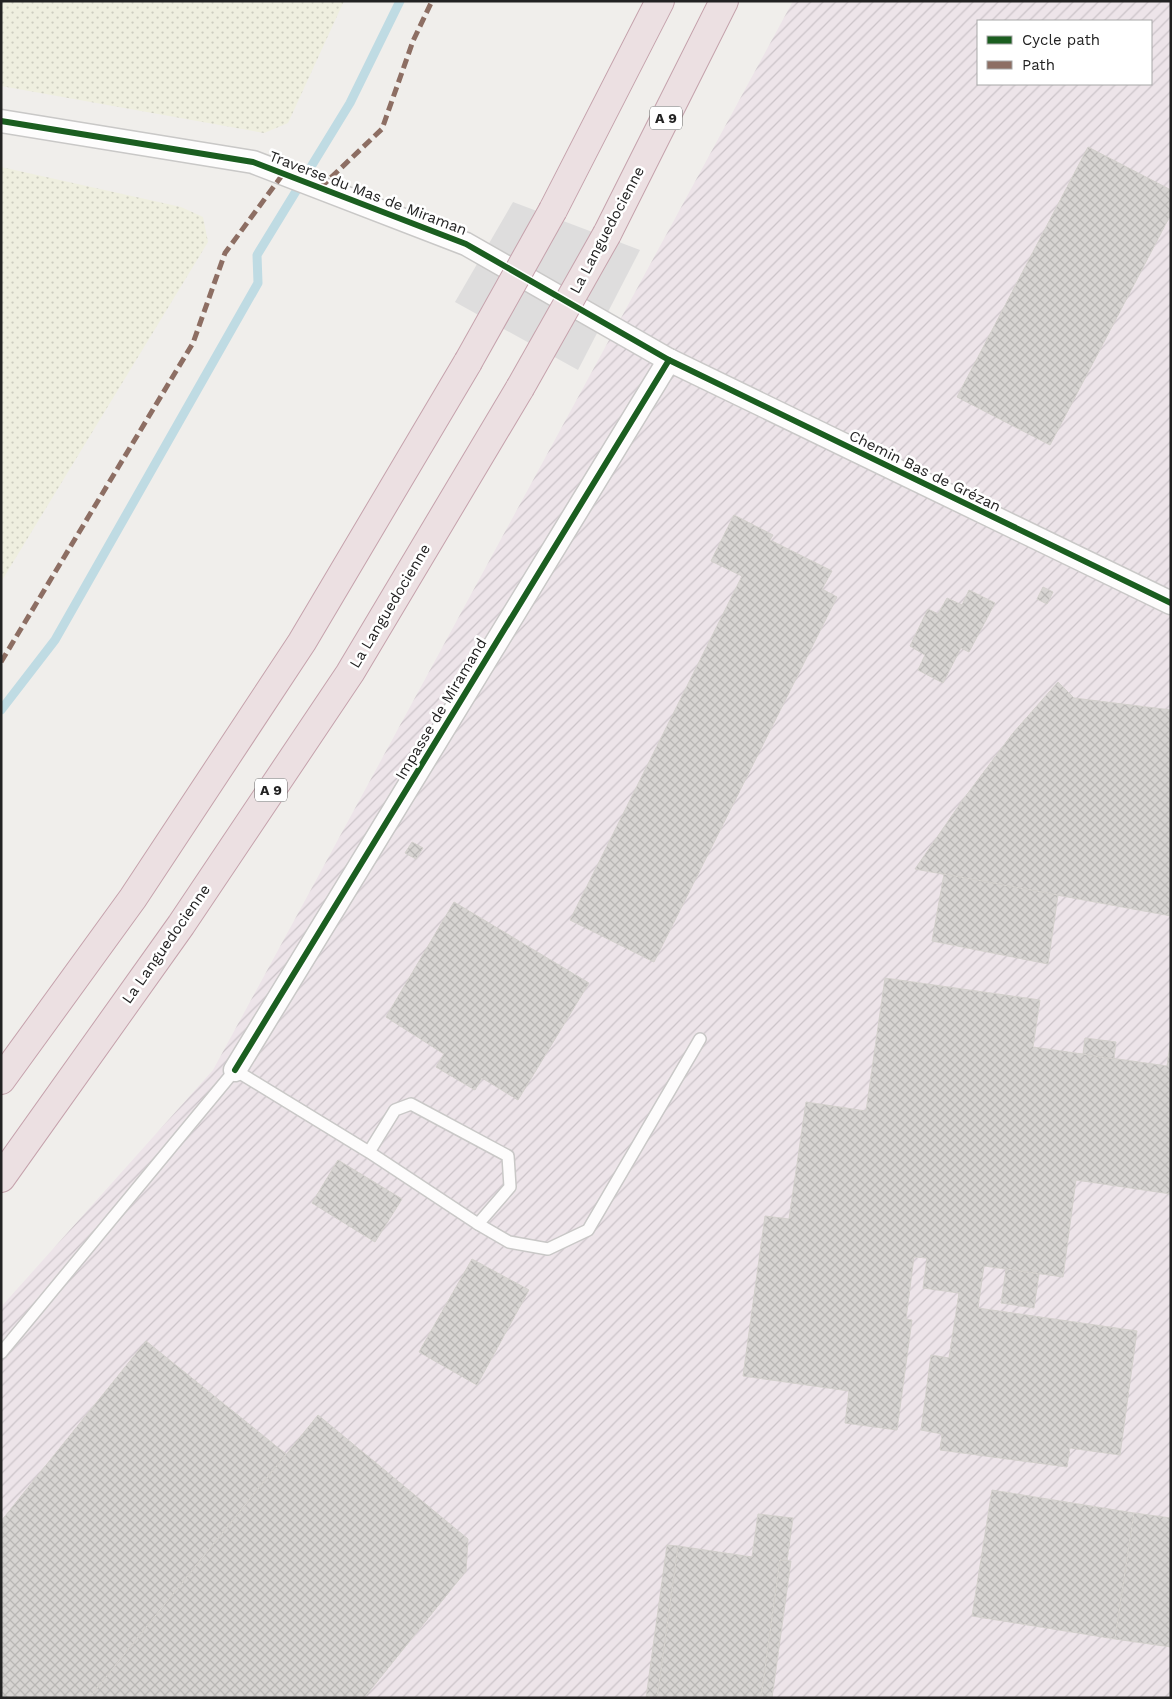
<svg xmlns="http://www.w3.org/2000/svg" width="1172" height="1699" font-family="'Work Sans',sans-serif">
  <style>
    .industrial { fill: url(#industrial-furrows); fill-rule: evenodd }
    .farmland { fill: url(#farmland-dots) }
    .pier { fill: #dedddd }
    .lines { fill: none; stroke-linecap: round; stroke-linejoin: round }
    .stream { stroke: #bfdbe3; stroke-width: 9 }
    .building { fill: url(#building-cross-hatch); stroke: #d3d0cc }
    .service-casing { stroke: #c9c8c7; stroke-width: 14 }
    .minor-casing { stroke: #c9c8c7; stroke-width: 25 }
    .motorway-casing { stroke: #c5a2ac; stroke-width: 30 }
    .service { stroke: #fdfcfc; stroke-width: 11 }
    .minor { stroke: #fdfcfc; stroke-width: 22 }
    .motorway { stroke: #ece0e2; stroke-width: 28 }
    .motorway-bridge-casing { stroke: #c5a2ac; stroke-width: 30; stroke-linecap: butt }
    .motorway-bridge { stroke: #ece0e2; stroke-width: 28 }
    .quiet { stroke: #8d6e63; stroke-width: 5; stroke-dasharray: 10 5; stroke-linecap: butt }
    .cycleway-casing { stroke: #fff; stroke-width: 9 }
    .cycleway { stroke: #1b5e20; stroke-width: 6 }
    .labels { text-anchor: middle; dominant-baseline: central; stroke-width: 5; stroke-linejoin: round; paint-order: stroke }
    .shield { fill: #fff; stroke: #646464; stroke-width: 1 }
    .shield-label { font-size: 14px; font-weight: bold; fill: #222 }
    .street-label { font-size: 15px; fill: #222; stroke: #fff }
  </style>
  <defs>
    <pattern id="industrial-furrows" width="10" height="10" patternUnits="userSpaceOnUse" patternTransform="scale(1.25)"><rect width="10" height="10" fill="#ede4e9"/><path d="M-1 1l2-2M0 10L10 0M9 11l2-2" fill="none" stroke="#cbc3c8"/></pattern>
    <pattern id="farmland-dots" width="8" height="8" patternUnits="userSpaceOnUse" patternTransform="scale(1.25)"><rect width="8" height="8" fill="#efefdf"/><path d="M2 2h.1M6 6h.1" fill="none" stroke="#cdcdbf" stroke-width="1.8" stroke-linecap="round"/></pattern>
    <pattern id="building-cross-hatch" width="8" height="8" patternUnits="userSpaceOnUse" patternTransform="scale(1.25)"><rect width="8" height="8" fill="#d7d4d2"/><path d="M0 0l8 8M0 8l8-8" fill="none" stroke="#b8b6b4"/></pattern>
  </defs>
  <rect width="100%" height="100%" fill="#f0eeeb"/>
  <path class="industrial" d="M793,1H1171V1698H1V1307L213,1070ZM978,21H1151V84H978Z"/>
  <g class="farmland">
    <polygon points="1,1 344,1 288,123 264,133 1,86"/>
    <polygon points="1,167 181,207 203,217 208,242 1,582"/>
  </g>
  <polygon class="pier" points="513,202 640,250 578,370 455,302"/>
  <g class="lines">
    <polyline class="stream" points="1,710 55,640 258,283 257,255 350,103 400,1"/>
  </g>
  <g class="building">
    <polygon points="1088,147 1171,190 1171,214 1050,445 957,397"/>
    <polygon points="734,515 773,535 770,540 832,571 822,589 837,597 654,962 570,920 742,576 711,561"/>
    <polygon points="1043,587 1053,592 1047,604 1037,599"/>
    <polygon points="969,590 995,603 969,652 961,648 943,683 918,670 925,655 910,646 928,609 938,614 947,598 962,605"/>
    <polygon points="1058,682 1074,698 1171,710 1171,916 915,869 962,801 1013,733"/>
    <polygon points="412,842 423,848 416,859 405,853"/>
    <polygon points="944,874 1058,895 1048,964 932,941"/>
    <polygon points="454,902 589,983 518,1100 482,1078 475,1090 436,1067 444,1054 386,1017"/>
    <polygon points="885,978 1040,1000 1033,1047 1167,1066 1171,1038 1171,1194 1076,1180 1063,1277 984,1266 978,1308 1137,1331 1120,1455 1070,1448 1067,1467 940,1450 942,1434 921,1430 931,1355 949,1358 959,1293 923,1288 927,1258 914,1257 906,1319 912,1320 897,1430 845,1423 849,1391 743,1376 765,1216 789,1219 806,1102 866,1111"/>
    <polygon points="1085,1038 1116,1042 1114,1059 1083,1054"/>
    <polygon points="338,1160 402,1199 375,1242 312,1203"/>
    <polygon points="472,1259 529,1290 477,1385 419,1352"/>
    <polygon points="1006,1269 1039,1274 1034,1308 1001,1303"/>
    <polygon points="146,1341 286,1454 89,1698 1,1698 1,1521"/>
    <polygon points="318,1415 468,1539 466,1571 364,1698 89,1698"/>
    <polygon points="992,1490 1134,1513 1115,1639 972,1616"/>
    <polygon points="1134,1513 1171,1518 1171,1647 1115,1639"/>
    <polygon points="758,1514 793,1518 787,1561 780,1560 761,1698 657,1698 678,1546 752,1557"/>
    <polygon points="667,1545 678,1546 657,1698 646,1698"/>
    <polygon points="780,1560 791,1561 772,1698 761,1698"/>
  </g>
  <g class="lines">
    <g class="service-casing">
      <g id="service">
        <polyline points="478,1224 509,1242 548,1249 588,1230 700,1039"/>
        <polyline points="1,1353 235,1070 369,1152 478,1224 510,1187 508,1156 411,1104 395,1110 369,1152"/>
      </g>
    </g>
    <g class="minor-casing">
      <g id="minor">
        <polyline points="1,121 253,162 466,244 669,360 1171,603"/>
        <polyline points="235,1070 669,360"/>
      </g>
    </g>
    <g class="motorway-casing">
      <g id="motorway">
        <polyline points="553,210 660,1"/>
        <polyline points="607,234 724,1"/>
        <polyline points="1,1080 133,898 302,642 468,362"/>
        <polyline points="1,1178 181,925 350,673 520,388"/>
      </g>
    </g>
    <use href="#service" class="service"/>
    <use href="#minor" class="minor"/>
    <use href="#motorway" class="motorway"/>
    <g class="motorway-bridge-casing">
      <g id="motorway-bridge">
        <polyline points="468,362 553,210"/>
        <polyline points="520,388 607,234"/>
      </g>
    </g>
    <use href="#motorway-bridge" class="motorway-bridge"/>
    <g class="quiet">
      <polyline points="320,188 382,129 413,41 432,1"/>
      <polyline points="1,662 193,343 225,253 283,174"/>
    </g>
    <g class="cycleway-casing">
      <g id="cycleway">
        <polyline points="1,121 253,162 466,244 669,360 1171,603"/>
        <polyline points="235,1070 669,360"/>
      </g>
    </g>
    <use href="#cycleway" class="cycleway"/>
  </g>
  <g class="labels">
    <g class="shield">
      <rect x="650" y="106.5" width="32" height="23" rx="4"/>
      <rect x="255" y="778.5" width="32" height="23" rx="4"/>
    </g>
    <g class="shield-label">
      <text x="666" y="118">A 9</text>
      <text x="271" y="790">A 9</text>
    </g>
    <g class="street-label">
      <text transform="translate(368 193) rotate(21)">Traverse du Mas de Miraman</text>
      <text transform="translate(607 230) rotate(-62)">La Languedocienne</text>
      <text transform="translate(925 471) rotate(26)">Chemin Bas de Grézan</text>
      <text transform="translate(390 606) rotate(-59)">La Languedocienne</text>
      <text transform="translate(441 709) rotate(-59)">Impasse de Miramand</text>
      <text transform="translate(166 944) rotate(-55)">La Languedocienne</text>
    </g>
  </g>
  <rect width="1172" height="1699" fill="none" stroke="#222222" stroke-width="5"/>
  <rect x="977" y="20" width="175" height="65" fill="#ffffff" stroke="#a7a7a7"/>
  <rect x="987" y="36" width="25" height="8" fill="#1b5e20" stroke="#a7a7a7"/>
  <text x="1022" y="45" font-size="15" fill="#222222">Cycle path</text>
  <rect x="987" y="61" width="25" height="8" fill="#8d6e63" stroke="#a7a7a7"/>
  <text x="1022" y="70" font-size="15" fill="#222222">Path</text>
</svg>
